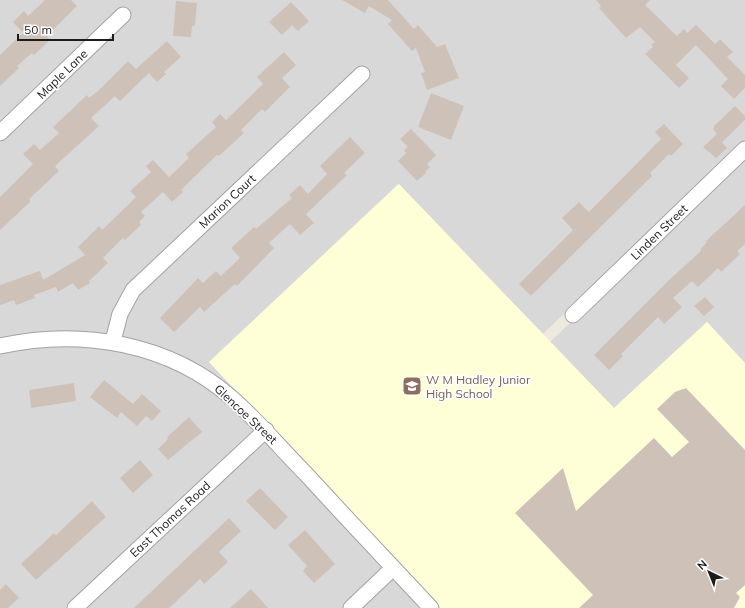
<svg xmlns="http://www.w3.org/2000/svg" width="745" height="608" font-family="Mulish,sans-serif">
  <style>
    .residential { fill: #d9d8d8 }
    .education { fill: #feffd7 }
    .building { fill: #cec2b8 }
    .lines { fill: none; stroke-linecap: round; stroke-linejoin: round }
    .minor-casing { stroke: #a2a2a2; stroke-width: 17 }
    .minor { stroke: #fff; stroke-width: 15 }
    .labels { text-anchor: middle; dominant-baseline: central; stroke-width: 3.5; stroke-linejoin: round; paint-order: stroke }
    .street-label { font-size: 12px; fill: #1b1b1b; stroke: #fff }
    .education-label { font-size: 12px; fill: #785e54; stroke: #fff; text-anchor: start }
  </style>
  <rect width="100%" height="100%" fill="#eee9df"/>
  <g class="residential">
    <polygon points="0,0 745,0 745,140 543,334 398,184 209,362 265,422 68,608 0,608"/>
    <polygon points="745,155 745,363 707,322 614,408 550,342"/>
    <polygon points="265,436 425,608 81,608"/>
  </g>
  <polygon class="education" points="399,184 614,408 707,322 745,363 745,608 439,608 209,362"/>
  <g class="building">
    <polygon points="45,0 71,0 77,6 47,36 50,40 34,55 32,53 17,66 19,68 0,86 0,55 23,33 13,22 24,11 28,16"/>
    <polygon points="342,0 388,0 414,29 418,25 437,47 445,44 459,78 427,90 421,73 425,72 416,48 412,51 388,24 392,20 369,6 365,13"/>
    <polygon points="596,0 650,0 645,5 677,36 684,29 687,33 696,25 715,44 720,39 733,52 727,57 745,75 745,88 734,99 721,86 728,79 696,45 676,65 689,78 679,88 645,54 653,47 651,45 655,42 640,27 626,38 599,8 601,6"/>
    <polygon points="176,1 197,3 195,26 192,26 191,37 173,36"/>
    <polygon points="291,2 309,21 298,31 292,25 282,35 269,22"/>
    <polygon points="167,41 181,57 164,72 166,74 157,82 149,73 120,101 115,96 91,118 99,126 55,166 59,171 29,199 31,201 0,230 0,197 33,164 23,154 34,144 40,150 59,133 53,127 87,95 89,98 98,91 128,61 136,69"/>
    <polygon points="284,52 296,65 282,78 290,87 265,112 262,109 241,130 244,133 219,156 217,155 181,190 183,192 172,202 163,192 141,212 145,216 139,222 141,225 125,240 123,238 103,258 108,263 89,281 90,283 78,290 73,283 58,292 56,287 34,295 35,298 16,305 14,300 0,305 0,285 40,271 43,280 85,255 78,247 99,226 102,230 136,197 130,191 151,172 146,166 153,160 169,177 189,158 186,154 216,127 212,122 220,114 226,120 263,84 257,77"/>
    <polygon points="431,93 464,106 451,140 418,127"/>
    <polygon points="735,106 745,116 745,120 722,142 727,148 716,158 703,147 717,134 713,129 715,125"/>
    <polygon points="664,124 683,144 671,156 669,154 650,173 652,176 531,296 519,284 573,230 562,218 579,202 589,212 661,139 655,132"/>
    <polygon points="411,129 436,155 427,164 430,167 425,172 426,173 417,181 398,161 406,153 404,150 408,147 400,139"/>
    <polygon points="350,137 365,153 344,173 347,175 306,214 314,223 300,235 290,224 269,243 274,248 237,286 235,284 204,312 200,307 174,332 160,318 198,278 203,283 216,271 221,276 240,258 231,248 254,227 256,229 292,198 289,195 300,185 308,194 327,174 320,166"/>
    <polygon points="745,205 745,244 737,251 740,254 721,272 718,268 698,287 692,281 673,298 682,307 664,324 658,317 621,354 623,356 609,370 594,355 668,281 701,251 700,250 707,242 706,241"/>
    <polygon points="705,297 714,307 704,316 694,306"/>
    <polygon points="104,380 133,404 142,394 161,411 152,421 146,416 137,426 121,412 117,418 90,397"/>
    <polygon points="74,383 76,401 31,408 29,390"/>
    <polygon points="686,388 745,450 745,585 736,593 740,597 734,608 579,608 593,595 515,513 563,468 576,511 654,438 672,457 689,442 657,409 675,392"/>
    <polygon points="189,417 202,432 168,460 158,449 168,439 167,437"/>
    <polygon points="140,460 153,475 133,493 120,478"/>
    <polygon points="260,488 288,517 275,530 246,501"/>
    <polygon points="92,501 106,517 36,580 21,564 54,533 56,535"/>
    <polygon points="229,518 241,531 219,552 228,562 204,584 200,579 169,608 134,608"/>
    <polygon points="305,530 335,564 314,583 303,571 307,566 288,545"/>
    <polygon points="6,584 19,598 8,608 0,608 0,590"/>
    <polygon points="251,589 268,608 230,608"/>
  </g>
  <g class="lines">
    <g class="minor-casing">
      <g id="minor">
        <polyline points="0,133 123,15"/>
        <polyline points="573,315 745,149"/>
        <polyline points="113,341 120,314 133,290 362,74"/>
        <path d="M0,346C81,328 170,343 233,399C260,423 282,450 307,475C348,520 390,564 431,608"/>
        <polyline points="75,608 266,430"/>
        <polyline points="351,608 393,568"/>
      </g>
    </g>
    <use href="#minor" class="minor"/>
  </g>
  <defs>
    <g id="school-square" transform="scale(1)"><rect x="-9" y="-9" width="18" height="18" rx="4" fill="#8d6e63" stroke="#fff"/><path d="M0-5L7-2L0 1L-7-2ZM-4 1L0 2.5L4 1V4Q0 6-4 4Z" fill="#fff"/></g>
  </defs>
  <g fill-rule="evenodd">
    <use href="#school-square" x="412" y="386"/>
  </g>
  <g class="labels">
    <g class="street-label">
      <text transform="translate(62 74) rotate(-44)">Maple Lane</text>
      <text transform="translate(227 201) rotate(-43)">Marion Court</text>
      <text transform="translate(659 232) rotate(-44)">Linden Street</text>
      <text transform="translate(246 414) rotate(43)">Glencoe Street</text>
      <text transform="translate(170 519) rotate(-43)">East Thomas Road</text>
    </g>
    <g class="education-label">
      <text x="426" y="379">W M Hadley Junior<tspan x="426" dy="14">High School</tspan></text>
    </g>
  </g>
  <g transform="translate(709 572) rotate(317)" stroke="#ffffff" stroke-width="3" paint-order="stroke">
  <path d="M0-3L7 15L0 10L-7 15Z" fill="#1b1b1b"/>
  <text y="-6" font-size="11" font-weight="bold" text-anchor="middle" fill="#1b1b1b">N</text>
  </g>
  <path d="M18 34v6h95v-6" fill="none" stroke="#1b1b1b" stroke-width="2"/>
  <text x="24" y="34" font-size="12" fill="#1b1b1b" stroke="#ffffff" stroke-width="3" paint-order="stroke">50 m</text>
</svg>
